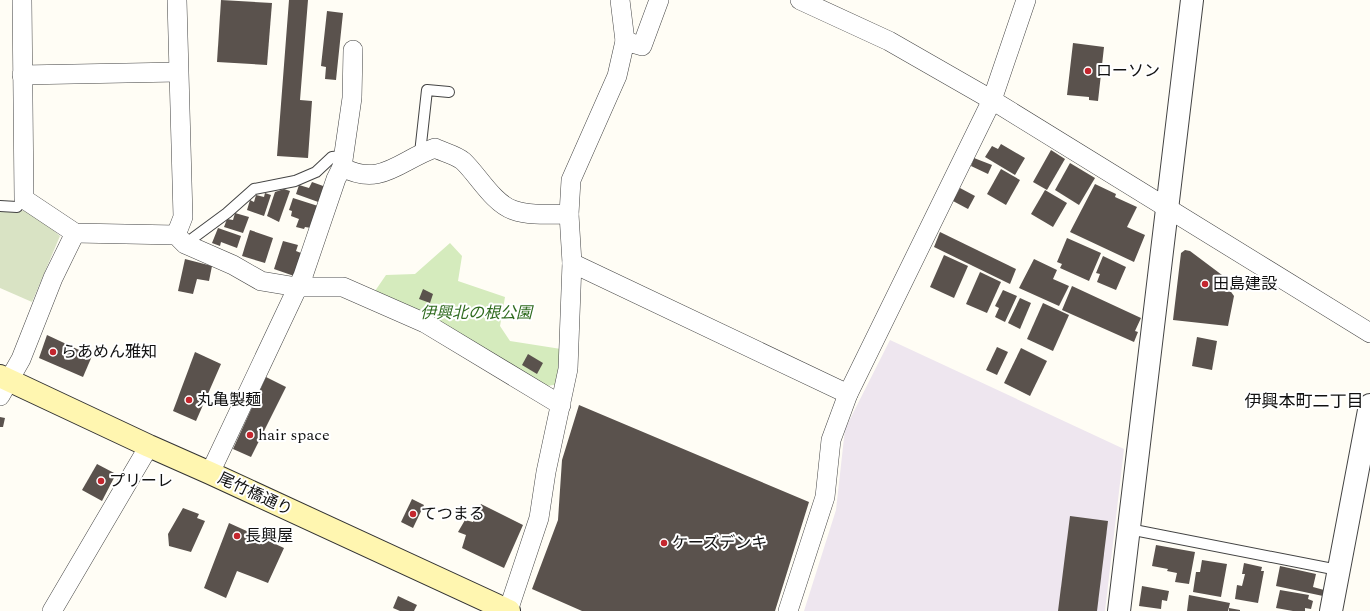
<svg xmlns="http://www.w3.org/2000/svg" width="1370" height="611" font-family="Spectral,'Noto Sans JP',serif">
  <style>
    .industrial { fill: #eee6ef }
    .green { fill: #d5ebbd }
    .cemetery { fill: #d9e3c4 }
    .building { fill: #5a524d }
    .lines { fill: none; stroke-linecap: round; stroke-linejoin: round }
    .service-casing { stroke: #444; stroke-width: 12 }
    .minor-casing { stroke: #444; stroke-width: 20 }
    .tertiary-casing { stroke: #444; stroke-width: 24 }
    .secondary-casing { stroke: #333; stroke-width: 24 }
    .service { stroke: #fff; stroke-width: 10 }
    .minor { stroke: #fff; stroke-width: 19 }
    .tertiary { stroke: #fff; stroke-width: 22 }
    .secondary { stroke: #fff6b0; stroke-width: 22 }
    .poi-dot { fill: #c4262e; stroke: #fff; stroke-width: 1.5 }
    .labels { text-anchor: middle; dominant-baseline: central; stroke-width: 4; stroke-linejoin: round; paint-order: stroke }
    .poi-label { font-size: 16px; fill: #111; stroke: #fff; text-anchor: start }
    .park-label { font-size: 16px; font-style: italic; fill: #2f6b1f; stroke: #fff }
    .street-label { font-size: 16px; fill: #111; stroke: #fff }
    .neighbourhood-label { font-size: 17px; fill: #111; stroke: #fff }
  </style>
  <rect width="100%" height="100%" fill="#fffdf5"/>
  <polygon class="industrial" points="890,340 1124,449 1105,611 804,611 836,510 845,429"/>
  <polygon class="green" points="450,243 462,256 458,281 505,297 500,326 510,341 561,349 559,384 547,386 430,315 375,291 386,275 415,274"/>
  <polygon class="cemetery" points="0,209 26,211 38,217 60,236 32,302 0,288"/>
  <g class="building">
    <polygon points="221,0 272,3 267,65 217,62"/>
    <polygon points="289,0 308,0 300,100 312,101 308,158 277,156"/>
    <polygon points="327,11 343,13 336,80 325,79 326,67 321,66"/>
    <polygon points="1073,43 1104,47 1098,101 1089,100 1089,97 1067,95"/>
    <polygon points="1001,144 1025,158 1015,175 985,157 992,146 998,149"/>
    <polygon points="1051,150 1065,159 1047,190 1033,182"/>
    <polygon points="974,158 992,165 988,174 971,166"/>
    <polygon points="1070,163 1095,178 1079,205 1055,190"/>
    <polygon points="1001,169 1020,180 1006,205 987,194"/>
    <polygon points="312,182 326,187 321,203 296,194 299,185 309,188"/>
    <polygon points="1095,184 1116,194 1115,197 1137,207 1127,227 1145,235 1134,262 1070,232"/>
    <polygon points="960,188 975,196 968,209 953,201"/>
    <polygon points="284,189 290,191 279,222 267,216 275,192"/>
    <polygon points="1045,190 1067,203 1053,227 1031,214"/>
    <polygon points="265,193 271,195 264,216 247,210 250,200 254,202 256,195 264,197"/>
    <polygon points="293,198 318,206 311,228 305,227 304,229 296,227 299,219 291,216 292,211 289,210"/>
    <polygon points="235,213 249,217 243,233 224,227 227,219 233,220"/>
    <polygon points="218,228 241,236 237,248 221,242 220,246 212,243"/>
    <polygon points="250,230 273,238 265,263 242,256"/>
    <polygon points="940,232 1016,269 1010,284 934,247"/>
    <polygon points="1067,238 1101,253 1089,281 1060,268 1062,264 1057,262"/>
    <polygon points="283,241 298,245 296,251 301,253 294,276 274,269"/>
    <polygon points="1185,250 1190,251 1226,278 1226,285 1234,296 1228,326 1173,320 1181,253"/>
    <polygon points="944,255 968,266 954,298 930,287"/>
    <polygon points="1103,256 1126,267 1116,290 1097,282 1100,274 1096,273"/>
    <polygon points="185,259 212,266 209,281 197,279 193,294 178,291"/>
    <polygon points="1034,259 1057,270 1053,279 1069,286 1059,306 1019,288"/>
    <polygon points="980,272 1001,282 987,313 966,304"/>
    <polygon points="1072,286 1141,318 1135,331 1138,332 1134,342 1062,310"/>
    <polygon points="423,289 433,294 430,303 419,299"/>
    <polygon points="1003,290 1017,296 1005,322 995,317 999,308 995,306"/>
    <polygon points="1020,298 1031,303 1020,329 1008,323"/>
    <polygon points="1043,303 1069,315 1053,351 1027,339"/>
    <polygon points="47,335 92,356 83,377 39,358"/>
    <polygon points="1197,337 1217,341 1212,370 1192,366"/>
    <polygon points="997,347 1008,352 997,375 986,370"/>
    <polygon points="1021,348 1047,361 1030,396 1004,383"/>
    <polygon points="195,352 221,364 196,421 173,411"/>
    <polygon points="528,354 543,363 537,374 522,365"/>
    <polygon points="266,377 286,387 251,457 233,449"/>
    <polygon points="579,405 809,502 775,611 582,611 532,589 558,520 562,460"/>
    <polygon points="0,417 5,418 3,427 0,427"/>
    <polygon points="97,464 116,474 102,501 82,490"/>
    <polygon points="412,499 424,505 413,528 401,522"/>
    <polygon points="481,504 523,525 504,568 462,548 466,535 458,532 465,520 473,522"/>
    <polygon points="183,508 199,514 197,518 205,521 191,552 169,546 168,534"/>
    <polygon points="1070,516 1108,521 1097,611 1058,611"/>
    <polygon points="229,523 284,548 268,583 237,571 226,598 204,588"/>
    <polygon points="1156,545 1195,552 1189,584 1175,582 1177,573 1167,571 1168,569 1152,566"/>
    <polygon points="1202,560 1227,564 1221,597 1193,592 1196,572 1200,572"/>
    <polygon points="1244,563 1262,567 1261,571 1264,571 1258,603 1235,599 1237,585 1242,586 1245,574 1242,574"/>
    <polygon points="1280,566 1316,574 1313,587 1324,590 1323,596 1276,586"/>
    <polygon points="1142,586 1169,591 1167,601 1162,600 1161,609 1139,606"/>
    <polygon points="1280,590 1309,595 1308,599 1313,601 1311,609 1305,608 1305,611 1293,611 1276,608"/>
    <polygon points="1189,595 1230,603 1228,611 1187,611"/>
    <polygon points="398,596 417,605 414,611 400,611 393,608"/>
    <polygon points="1229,608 1240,610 1240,611 1229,611"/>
  </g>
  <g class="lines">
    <g class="service-casing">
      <g id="service">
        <polyline points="420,153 427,90 449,92"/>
        <polyline points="0,206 17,207 24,199"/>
        <polyline points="185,244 227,213 254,189 295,181 316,172 332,157 343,156"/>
        <polyline points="1129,529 1338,570"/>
      </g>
    </g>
    <g class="minor-casing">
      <g id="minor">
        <polyline points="22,0 24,199 75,233 176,235 185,244 233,265 261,281 297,287 343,287 425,323 561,405"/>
        <polyline points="620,0 625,41"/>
        <polyline points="800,0 889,41 992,100 1370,333"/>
        <polyline points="22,75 178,72"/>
        <path d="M342,167C381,188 400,160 435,148C443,152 456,155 463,161C478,175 493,203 513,210C530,216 551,214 569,214"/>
        <polyline points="176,235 183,217 177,0"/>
        <polyline points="572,263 848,394"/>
        <polyline points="0,396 21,359 53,278 75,233"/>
        <polyline points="210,473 303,276 336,179 342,167 352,98 353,50"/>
        <polyline points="52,611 149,446"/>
        <polyline points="508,611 539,518 546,472 568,369 572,263 569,214 571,180 617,76 625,41 642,46 659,0"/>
        <polyline points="788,611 825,497 831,440 848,394 992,100 1026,0"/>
      </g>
    </g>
    <g class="tertiary-casing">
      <g id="tertiary">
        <polyline points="1119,611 1192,0"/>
        <polyline points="1331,611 1370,405"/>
      </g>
    </g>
    <g class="secondary-casing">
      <polyline id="secondary" points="0,376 149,446 210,473 509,611"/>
    </g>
    <use href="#service" class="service"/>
    <use href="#minor" class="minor"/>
    <use href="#tertiary" class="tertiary"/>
    <use href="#secondary" class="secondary"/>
  </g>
  <g class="poi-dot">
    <circle cx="1088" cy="71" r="4"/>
    <circle cx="1205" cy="284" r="4"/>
    <circle cx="53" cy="352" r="4"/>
    <circle cx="189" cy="400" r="4"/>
    <circle cx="250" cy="435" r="4"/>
    <circle cx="101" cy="481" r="4"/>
    <circle cx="413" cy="514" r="4"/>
    <circle cx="237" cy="536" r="4"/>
    <circle cx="664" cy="543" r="4"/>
  </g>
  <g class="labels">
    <g class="poi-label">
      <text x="1096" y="71">ローソン</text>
      <text x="1213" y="284">田島建設</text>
      <text x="61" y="352">らあめん雅知</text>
      <text x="197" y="400">丸亀製麺</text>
      <text x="258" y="435">hair space</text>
      <text x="109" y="481">プリーレ</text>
      <text x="421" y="514">てつまる</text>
      <text x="245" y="536">長興屋</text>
      <text x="672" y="543">ケーズデンキ</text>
    </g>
    <g class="park-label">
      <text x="476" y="313">伊興北の根公園</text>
    </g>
    <g class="street-label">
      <text transform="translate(255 494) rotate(25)">尾竹橋通り</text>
    </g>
    <g class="neighbourhood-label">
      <text x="1304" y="402">伊興本町二丁目</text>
    </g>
  </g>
</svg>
